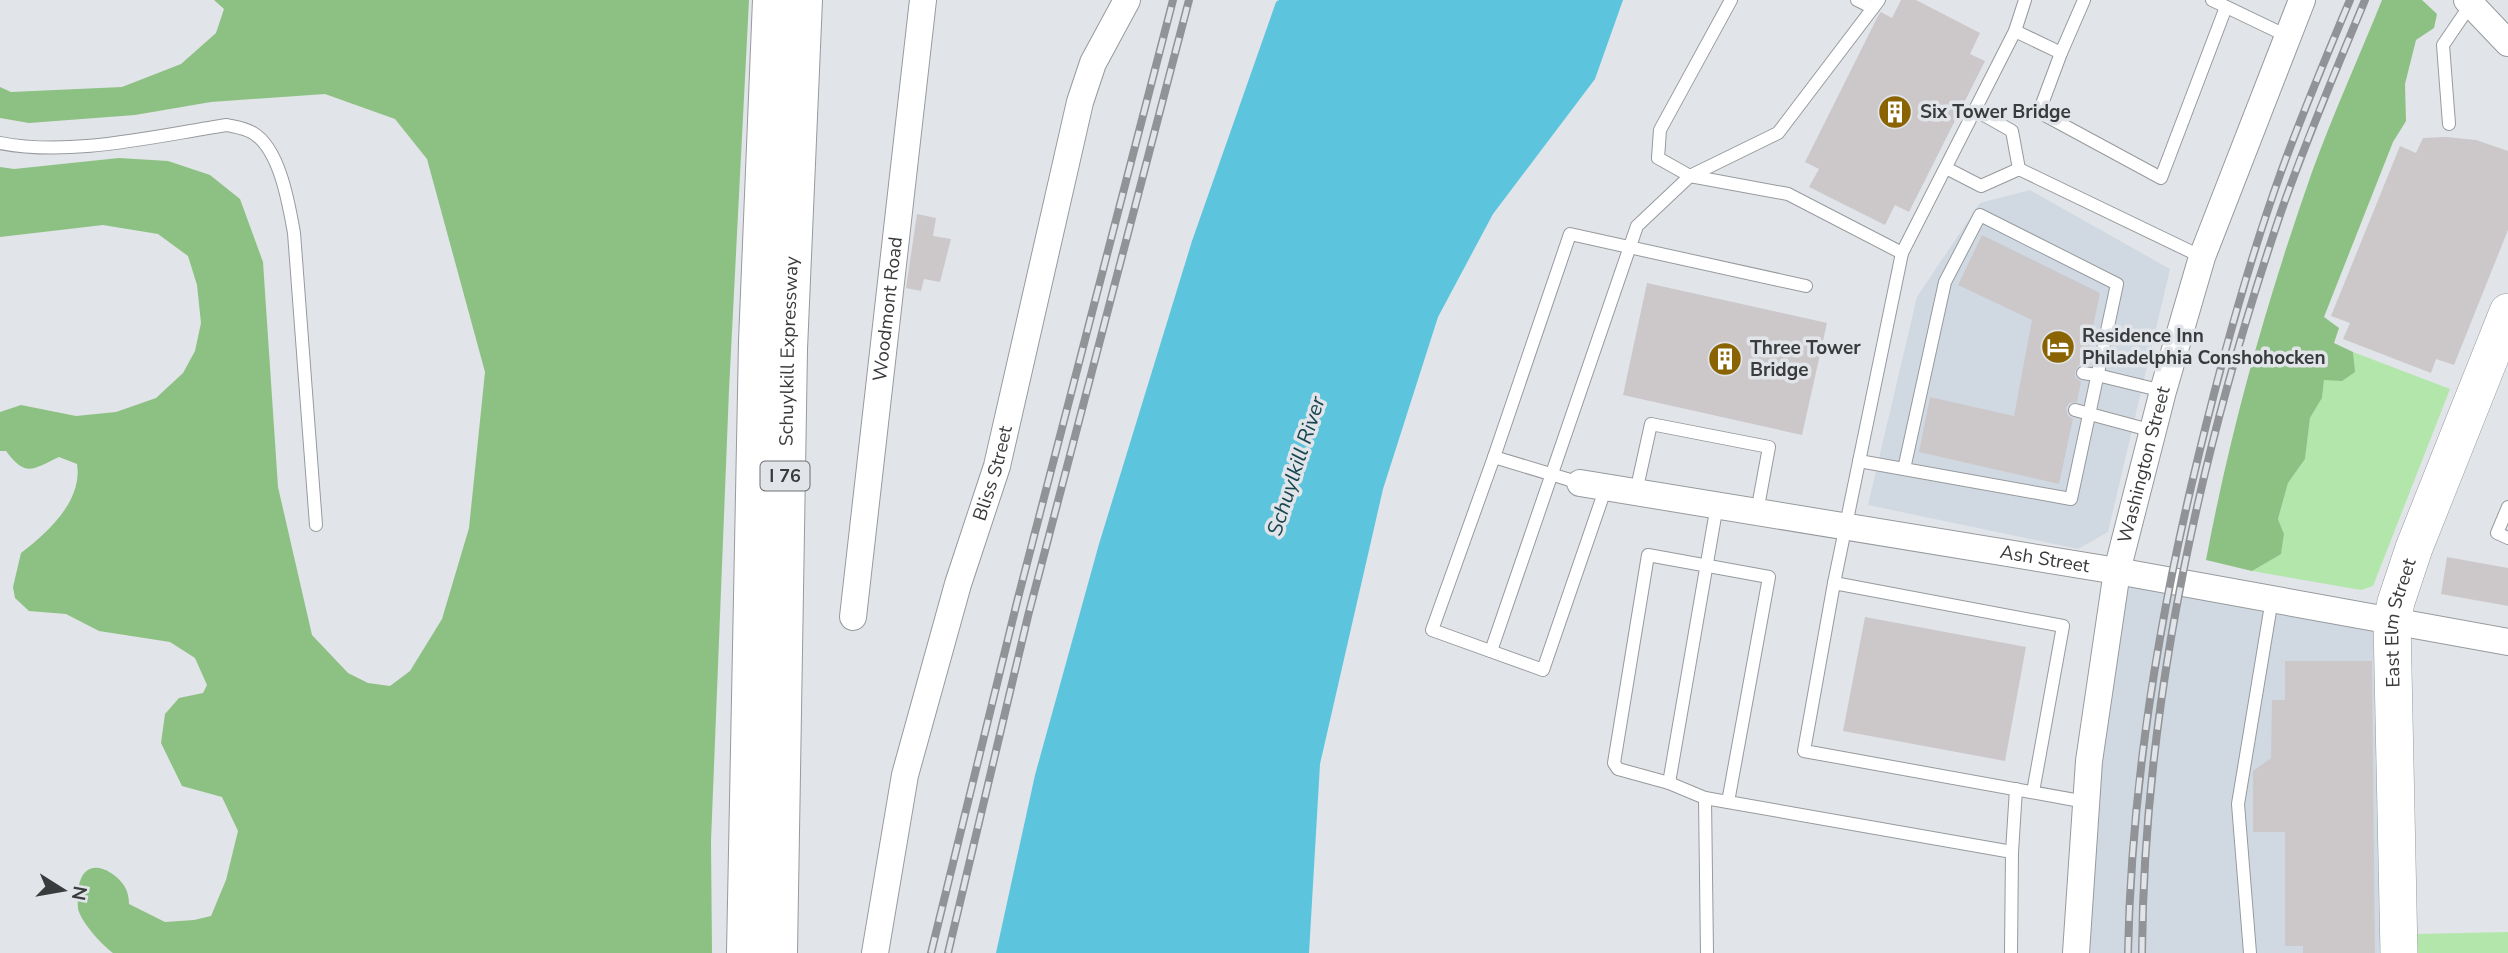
<svg xmlns="http://www.w3.org/2000/svg" width="2508" height="953" font-family="'Nunito Sans',sans-serif">
  <style>
    .built { fill: #d0d9e2 }
    .green { fill: #b3e6aa }
    .forest { fill: #8dc183 }
    .water { fill: #5cc5dd }
    .building { fill: #ccc8ca }
    .lines { fill: none; stroke-linecap: round; stroke-linejoin: round }
    .lane-casing { stroke: #979a9d; stroke-width: 14 }
    .street-casing { stroke: #979a9d; stroke-width: 28 }
    .secondary-casing { stroke: #979a9d; stroke-width: 38 }
    .highway-casing { stroke: #979a9d; stroke-width: 40 }
    .lane { stroke: #fff; stroke-width: 12 }
    .street { stroke: #fff; stroke-width: 26 }
    .secondary { stroke: #fff; stroke-width: 37 }
    .highway { stroke: #fff; stroke-width: 38 }
    .rail-casing { stroke: #919396; stroke-width: 8 }
    .rail { stroke: #e1e4e8; stroke-width: 5; stroke-dasharray: 16; stroke-linecap: butt }
    .labels { text-anchor: middle; dominant-baseline: central; stroke-width: 7; stroke-linejoin: round; paint-order: stroke }
    .shield { fill: #e1e4e8; stroke: #6c6e70; stroke-width: 2 }
    .shield-label { font-size: 18px; font-weight: bold; fill: #3a3b3c }
    .poi-label { font-size: 19px; font-weight: bold; fill: #3a3b3c; stroke: #e1e4e8; text-anchor: start }
    .street-label { font-size: 19px; fill: #3a3b3c; stroke: #e1e4e8 }
    .water-label { font-size: 21px; font-style: italic; fill: #174650; stroke: #e1e4e8 }
  </style>
  <rect width="100%" height="100%" fill="#e1e4e8"/>
  <g class="built">
    <polygon points="2030,190 2170,269 2108,532 2078,549 1868,505 1917,297 1980,203"/>
    <polygon points="2117,571 2392,622 2399,953 2076,953"/>
  </g>
  <g class="green">
    <polygon points="2353,352 2450,389 2373,586 2361,590 2252,571 2281,553 2284,534 2278,519 2288,483 2305,459 2310,418 2322,398 2324,379 2354,372"/>
    <polygon points="2508,932 2508,953 2417,953 2417,934"/>
  </g>
  <g class="forest">
    <path d="M214,0H749L729,390L711,841L712,953H113C102,945 84,925 79,912C77,908 78,900 78,896C78,873 90,860 111,873C123,881 129,890 129,904L165,922L194,920L211,916L226,880L238,831L222,797L182,786L161,743L165,714L179,698L203,693L207,685L195,658L170,642L99,631L66,614L29,611L15,598L13,587L21,553C47,533 83,501 77,464L59,457C33,469 26,478 6,451H0V412L21,405L76,416L116,412L156,398L183,373L195,351L201,323L197,285L188,256L158,234L103,225L0,237V167L14,169L119,158L168,161L210,175L240,199L263,262L278,487L312,635L348,673L368,683L390,686L410,671L442,619L469,528L485,372L427,159L395,119L325,94L211,102L135,115L29,123L0,118V87L11,92L122,87L181,64L216,33L224,9Z"/>
    <path d="M2382,0H2422L2437,14L2434,28L2416,40L2405,84L2406,121L2393,142L2324,317L2339,328L2334,343L2353,352L2355,372L2342,381L2324,380L2322,398L2310,418L2305,459L2288,483L2278,519L2284,534L2281,554L2252,571L2206,560C2231,427 2267,300 2312,172C2333,114 2359,57 2382,0Z"/>
  </g>
  <polygon class="water" points="1279,0 1623,0 1595,79 1493,214 1438,317 1383,489 1320,764 1309,953 996,953 1035,775 1099,544 1192,241 1276,2"/>
  <g class="building">
    <polygon points="1901,0 1916,0 1980,33 1970,54 1985,61 1909,212 1895,205 1885,225 1809,187 1819,169 1805,162 1878,16 1881,12 1892,18"/>
    <polygon points="2446,137 2476,140 2508,151 2508,230 2454,365 2436,359 2431,373 2343,339 2350,323 2331,316 2400,146 2416,153 2423,138"/>
    <polygon points="917,214 936,218 933,236 951,239 940,282 924,279 921,291 906,288"/>
    <polygon points="1982,235 2100,293 2085,364 2079,365 2075,371 2075,377 2081,382 2077,402 2069,403 2066,408 2068,416 2073,419 2059,484 1919,452 1930,397 2014,416 2032,320 1958,285"/>
    <polygon points="1647,283 1827,323 1802,435 1623,395"/>
    <polygon points="2447,557 2508,568 2508,606 2441,594"/>
    <polygon points="1865,617 2026,647 2005,761 1843,731"/>
    <polygon points="2285,661 2372,661 2375,953 2303,953 2303,946 2285,946 2285,832 2253,832 2253,771 2271,758 2272,700 2285,700"/>
  </g>
  <g class="lines">
    <g class="lane-casing">
      <g id="lane">
        <polyline points="1731,0 1660,130 1658,158 1690,176 1788,194 1902,253"/>
        <polyline points="1857,0 1873,8"/>
        <polyline points="2084,0 2061,53 2039,112 2161,178 2226,7"/>
        <polyline points="2212,0 2287,36"/>
        <polyline points="2015,31 2061,53"/>
        <polyline points="1975,110 2012,131 2019,169 2202,257"/>
        <polyline points="2449,124 2443,45 2471,4"/>
        <path d="M0,143C71,157 155,136 227,125C236,127 245,128 253,133C280,149 289,205 294,233L316,525"/>
        <polyline points="1946,168 1981,186 2019,169"/>
        <polyline points="2083,373 2097,375 2163,391"/>
        <polyline points="2075,410 2153,431"/>
        <polyline points="1494,457 1570,234 1806,286"/>
        <polyline points="1859,461 2071,499 2117,284 1980,215 1945,282 1904,469"/>
        <polyline points="1580,483 1494,457 1432,630 1543,670 1606,487"/>
        <polyline points="1636,492 1651,424 1769,447 1757,512"/>
        <polyline points="2508,507 2497,533 2508,538"/>
        <polyline points="1834,583 1902,253 2015,31 2025,0"/>
        <polyline points="1491,651 1637,226 1690,176 1778,133 1879,0"/>
        <polyline points="1669,783 1717,505"/>
        <polyline points="2033,792 2063,626 1834,583 1804,751 2086,802"/>
        <polyline points="1705,798 1669,783 1618,769 1614,763 1648,555 1769,577 1728,802"/>
        <polyline points="2012,852 2016,789"/>
        <polyline points="1707,953 1705,798 2012,852 2011,953"/>
        <polyline points="2250,953 2238,804 2272,599"/>
      </g>
    </g>
    <g class="street-casing">
      <g id="street">
        <polyline points="2467,0 2508,43"/>
        <path id="s1" d="M1580,483L2117,571L2508,642"/>
        <path id="s2" d="M853,617L923,0"/>
        <path id="s3" d="M875,953L905,775L958,584L997,466L1080,102L1093,63L1127,0"/>
        <path id="s4" d="M2076,953L2089,761L2117,571L2163,391L2202,257L2302,0"/>
      </g>
    </g>
    <g class="secondary-casing">
      <g id="secondary">
        <path id="s5" d="M2399,953L2392,622L2396,602L2414,548L2508,312"/>
      </g>
    </g>
    <g class="highway-casing">
      <g id="highway">
        <polyline points="746,953 758,342 772,0"/>
        <path id="s6" d="M778,953L788,349L803,0"/>
      </g>
    </g>
    <use href="#lane" class="lane"/>
    <use href="#street" class="street"/>
    <use href="#secondary" class="secondary"/>
    <use href="#highway" class="highway"/>
    <g class="rail-casing">
      <g id="rail">
        <polyline points="931,953 1018,598 1173,0"/>
        <polyline points="948,953 1028,616 1189,0"/>
        <path d="M2128,953C2131,795 2155,641 2191,487C2216,381 2244,275 2281,172C2302,114 2326,57 2350,0"/>
        <path d="M2142,953C2144,703 2201,448 2281,212C2306,140 2336,70 2365,0"/>
      </g>
    </g>
    <use href="#rail" class="rail"/>
  </g>
  <defs>
    <g id="building-disc" transform="scale(1.75)"><circle r="9.5" fill="#8a6403" stroke="#e1e4e8"/><path d="M-4-6H4V6H1V3H-1V6H-4ZM-2.5-4.3h1.7v1.8h-1.7ZM.8-4.3h1.7v1.8H.8ZM-2.5-1h1.7V.8h-1.7ZM.8-1h1.7V.8H.8Z" fill="#fff"/></g>
    <g id="hotel-disc" transform="scale(1.75)"><circle r="9.5" fill="#8a6403" stroke="#e1e4e8"/><path d="M-6-4.5h1.5V1H6V5H4.5V3h-9V5H-6ZM-4 0a1.8 1.8 0 1 1 3.6 0ZM.5 0V-2.5h3Q6-2.5 6 0Z" fill="#fff"/></g>
  </defs>
  <g fill-rule="evenodd">
    <use href="#building-disc" x="1895" y="112"/>
    <use href="#hotel-disc" x="2058" y="347"/>
    <use href="#building-disc" x="1725" y="359"/>
  </g>
  <g class="labels">
    <rect class="shield" x="760.5" y="461.5" width="49" height="29" rx="5"/>
    <g class="shield-label">
      <text x="785" y="476">I 76</text>
    </g>
    <g class="poi-label">
      <text x="1920" y="112">Six Tower Bridge</text>
      <text x="2082" y="336">Residence Inn<tspan x="2082" dy="22">Philadelphia Conshohocken</tspan></text>
      <text x="1750" y="348">Three Tower<tspan x="1750" dy="22">Bridge</tspan></text>
    </g>
    <g class="street-label">
      <text stroke="none"><textPath href="#s2" startOffset="310">Woodmont Road</textPath></text>
      <text stroke="none"><textPath href="#s6" startOffset="602">Schuylkill Expressway</textPath></text>
      <text stroke="none"><textPath href="#s4" startOffset="494">Washington Street</textPath></text>
      <text stroke="none"><textPath href="#s3" startOffset="495">Bliss Street</textPath></text>
      <text stroke="none"><textPath href="#s1" startOffset="471">Ash Street</textPath></text>
      <text stroke="none"><textPath href="#s5" startOffset="331">East Elm Street</textPath></text>
    </g>
    <g class="water-label">
      <text transform="translate(1296 466) rotate(-72)">Schuylkill River</text>
    </g>
  </g>
  <g transform="translate(63 890) rotate(101)" stroke="#e1e4e8" stroke-width="5" paint-order="stroke">
  <path d="M0-5L12 26L0 18L-12 26Z" fill="#3a3b3c"/>
  <text y="-10" font-size="19" font-weight="bold" text-anchor="middle" fill="#3a3b3c">N</text>
  </g>
</svg>
